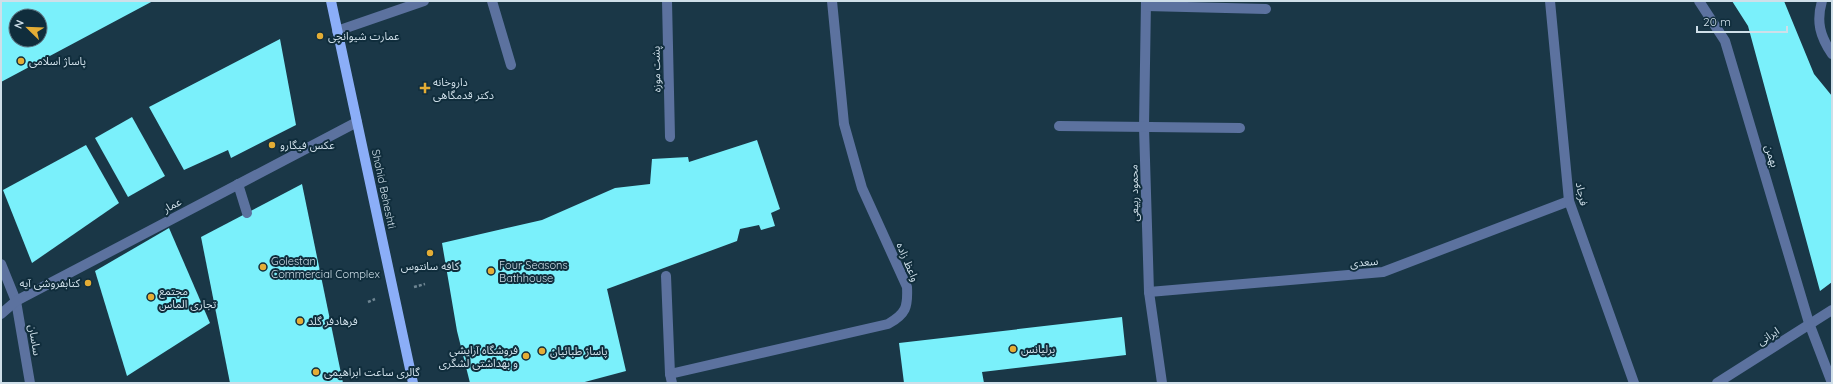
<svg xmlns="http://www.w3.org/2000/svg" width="1833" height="384" font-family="Quicksand,'Noto Sans Arabic',sans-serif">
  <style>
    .building { fill: #7af0fb; fill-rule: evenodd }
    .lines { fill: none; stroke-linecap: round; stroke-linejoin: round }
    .path { stroke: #6e8592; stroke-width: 2.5; stroke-dasharray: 3 2; stroke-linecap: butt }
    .minor { stroke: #5c729f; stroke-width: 10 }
    .major { stroke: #8baef8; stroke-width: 10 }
    .poi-dot { fill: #e4ad35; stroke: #102d3c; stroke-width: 1.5 }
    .labels { text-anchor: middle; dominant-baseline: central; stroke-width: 4; stroke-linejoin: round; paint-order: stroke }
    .poi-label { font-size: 11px; fill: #cfdfe9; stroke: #102d3c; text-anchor: start }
    .street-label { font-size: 11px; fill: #cfdfe9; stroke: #102d3c }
  </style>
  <rect width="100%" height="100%" fill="#1a3747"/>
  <g class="building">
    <path d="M1,1H153L1,82ZM16,16H40V40H16Z"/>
    <polygon points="1732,1 1784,1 1814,74 1832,96 1832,282 1820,291 1748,26"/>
    <polygon points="280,39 296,125 231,158 228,150 184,170 149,107"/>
    <polygon points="132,117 165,176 128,197 95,138"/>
    <polygon points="757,140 780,209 771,213 775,226 761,230 759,225 740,229 737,241 607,289 626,371 581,383 470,383 457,331 442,243 542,220 615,188 650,184 652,159 688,157 689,162"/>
    <polygon points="86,145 119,203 32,263 3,190"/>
    <polygon points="302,184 343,383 230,383 201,237"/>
    <polygon points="169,228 210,323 127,376 95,271"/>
    <polygon points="1122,317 1126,355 982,372 984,383 904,383 899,343"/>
  </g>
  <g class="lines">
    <g class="path">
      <polyline points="414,287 425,284"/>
      <polyline points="368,302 375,299"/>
    </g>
    <g class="minor">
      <polyline points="492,1 511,65"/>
      <polyline points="667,1 670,137"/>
      <polyline points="1146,1 1144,127 1149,292 1162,383"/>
      <polyline points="1550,1 1569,201 1634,383"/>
      <polyline points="1699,1 1725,41 1809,323 1832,383"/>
      <path d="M1822,1C1816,22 1820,36 1832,54"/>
      <polyline points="1146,6 1266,9"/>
      <polyline points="337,31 424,1"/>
      <polyline points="1059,126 1240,128"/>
      <polyline points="238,184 247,213"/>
      <polyline points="1,264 16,301 30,383"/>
      <polyline points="666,276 670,374"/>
      <polyline points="1149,292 1383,272 1569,201"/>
      <polyline points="1,314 16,301 357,122"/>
      <path d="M672,383L670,374L888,324C906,314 908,307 907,287L862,188L844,124L832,1"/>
      <polyline points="1717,383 1832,310"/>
    </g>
    <polyline class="major" points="331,1 413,383"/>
  </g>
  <g class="poi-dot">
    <circle cx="320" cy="36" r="4"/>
    <circle cx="21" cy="61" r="4"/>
    <path d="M423 82h4v4h4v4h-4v4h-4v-4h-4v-4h4z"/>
    <circle cx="272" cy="145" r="4"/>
    <circle cx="430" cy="253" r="4"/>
    <circle cx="263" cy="267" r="4"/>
    <circle cx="491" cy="271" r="4"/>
    <circle cx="88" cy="283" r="4"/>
    <circle cx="151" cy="297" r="4"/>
    <circle cx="300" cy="321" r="4"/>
    <circle cx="1013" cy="349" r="4"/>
    <circle cx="542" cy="351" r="4"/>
    <circle cx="526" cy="356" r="4"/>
    <circle cx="316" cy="372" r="4"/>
  </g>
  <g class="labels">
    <g class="poi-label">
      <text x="328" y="36">عمارت شیوانچی</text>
      <text x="29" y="61">پاساژ اسلامی</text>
      <text x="433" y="82">داروخانه<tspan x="433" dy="13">دکتر قدمگاهی</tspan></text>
      <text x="280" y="145">عکس فیگارو</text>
      <text x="271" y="261">Golestan<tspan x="271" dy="13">Commercial Complex</tspan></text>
      <text x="499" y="265">Four Seasons<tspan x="499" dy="13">Bathhouse</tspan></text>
      <text x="430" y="266" text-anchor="middle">کافه سانتوس</text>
      <text x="80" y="283" text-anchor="end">کتابفروشی آیه</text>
      <text x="159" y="291">مجتمع<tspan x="159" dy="13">تجاری الماس</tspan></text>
      <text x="308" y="321">فرهادفر گلد</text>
      <text x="1021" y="349">برلیانس</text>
      <text x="518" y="350" text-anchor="end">فروشگاه آرایشی<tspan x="518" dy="13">و بهداشتی لشگری</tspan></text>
      <text x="550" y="351">پاساژ طبائیان</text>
      <text x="324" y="372">گالری ساعت ابراهیمی</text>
    </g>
    <g class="street-label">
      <text transform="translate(656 69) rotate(-91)">پشت موزه</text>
      <text transform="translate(1772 156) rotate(73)">بهمن</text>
      <text transform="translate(384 189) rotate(78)">Shahid Beheshti</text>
      <text transform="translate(1134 193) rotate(-91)">محمود ربیعی</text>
      <text transform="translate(1582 194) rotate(79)">فرجاد</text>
      <text transform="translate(172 205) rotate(-28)">عمار</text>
      <text transform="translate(908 262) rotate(67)">واعظ زاده</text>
      <text transform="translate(1364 262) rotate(-6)">سعدی</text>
      <text transform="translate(1768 336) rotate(-33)">ایرانی</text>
      <text transform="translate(35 340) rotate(81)">ساسان</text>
    </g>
  </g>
  <rect width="1833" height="384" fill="none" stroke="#cfdfe9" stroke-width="4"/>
  <g transform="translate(28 28) rotate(293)"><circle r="19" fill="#102d3c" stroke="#5c7481"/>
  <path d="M0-3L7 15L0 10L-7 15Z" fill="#e4ad35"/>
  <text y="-6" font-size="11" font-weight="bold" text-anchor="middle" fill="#cfdfe9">N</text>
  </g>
  <path d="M1697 26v6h90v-6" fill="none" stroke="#cfdfe9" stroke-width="2"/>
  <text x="1703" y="26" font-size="12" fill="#cfdfe9" stroke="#102d3c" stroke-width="3" paint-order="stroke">20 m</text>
</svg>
